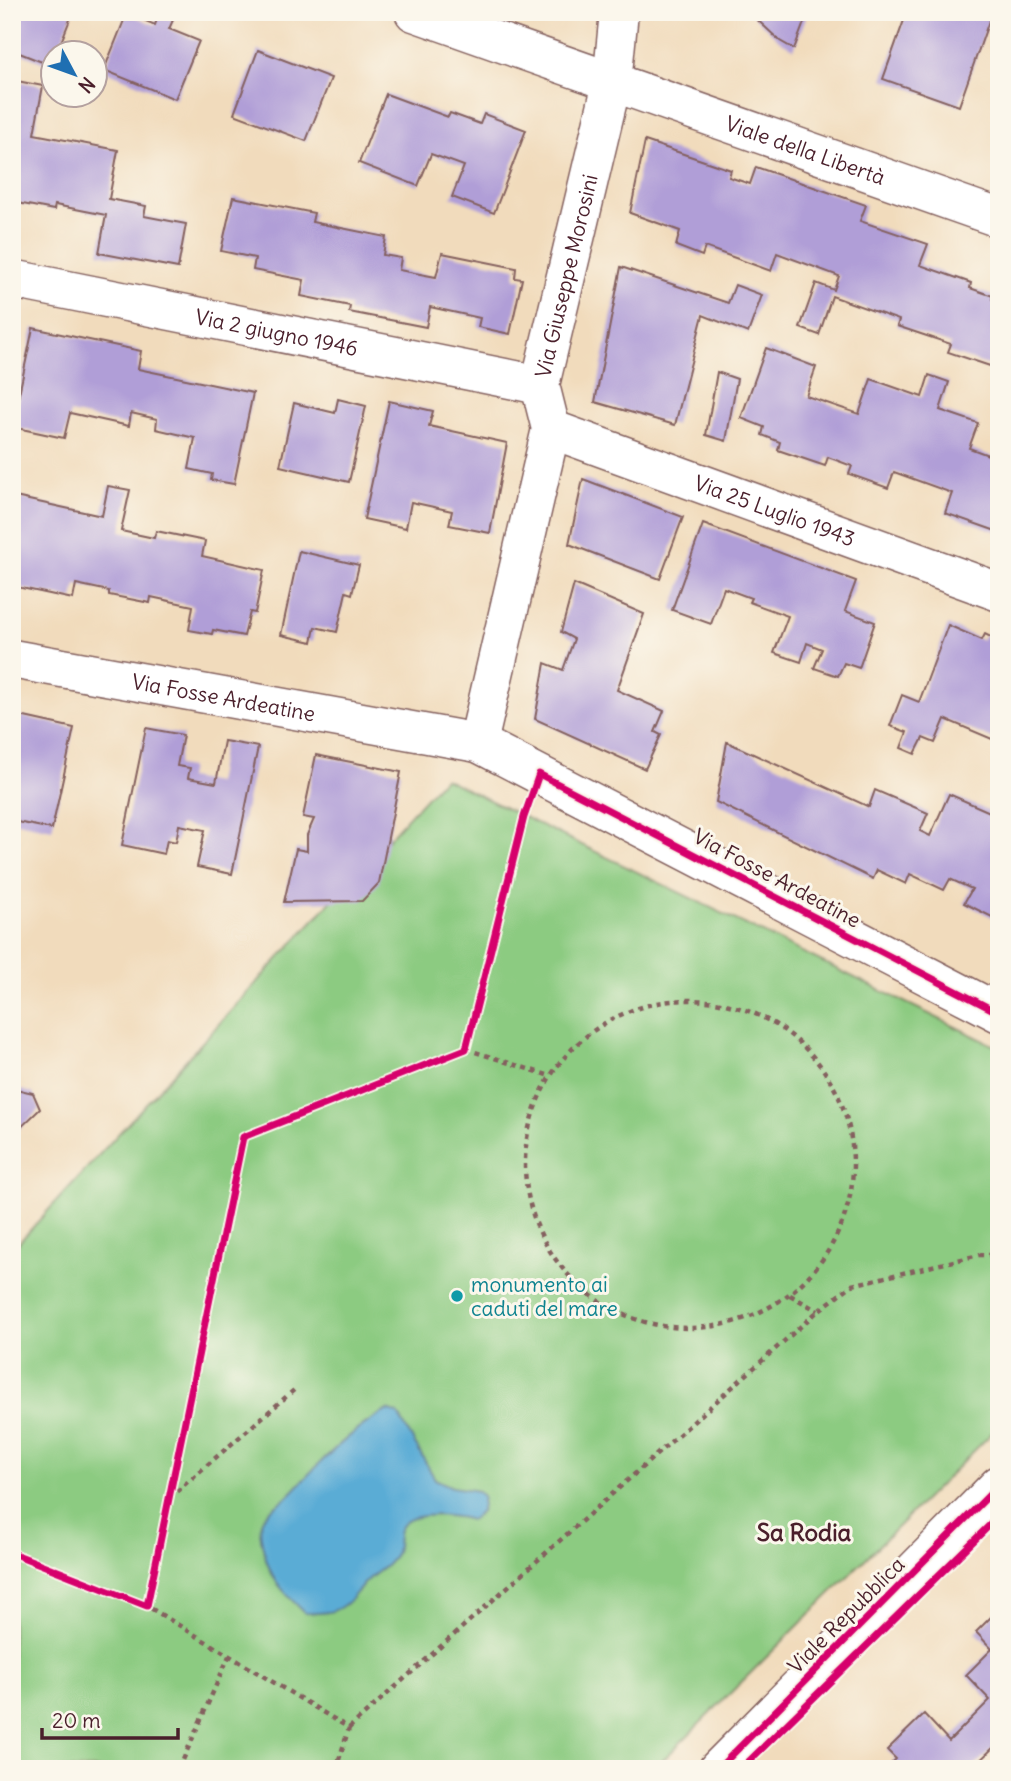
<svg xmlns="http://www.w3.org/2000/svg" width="1011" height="1781" font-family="Delius,sans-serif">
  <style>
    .green { fill: #8ccb81; stroke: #6b7556; stroke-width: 2 }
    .water { fill: #5aacd5; stroke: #526680; stroke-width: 2 }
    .building { fill: #b09ed7 }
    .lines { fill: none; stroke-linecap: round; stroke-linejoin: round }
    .minor-casing { stroke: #84615e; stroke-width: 41 }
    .path { stroke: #84615e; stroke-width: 4.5; stroke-dasharray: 5 5; stroke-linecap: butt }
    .minor { stroke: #fff; stroke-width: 38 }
    .cycleway-casing { stroke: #fbf7ec; stroke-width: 11 }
    .cycleway { stroke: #d6006c; stroke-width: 7 }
    .culture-dot { fill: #0f9aa8; stroke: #fbf7ec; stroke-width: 2.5 }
    .labels { text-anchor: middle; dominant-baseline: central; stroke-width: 6; stroke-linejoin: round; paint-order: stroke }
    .street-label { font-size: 21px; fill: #4a1f2b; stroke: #fbf7ec }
    .culture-label { font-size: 21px; fill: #0d838f; stroke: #fbf7ec; text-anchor: start }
    .quarter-label { font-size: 24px; font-weight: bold; fill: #4a1f2b; stroke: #fbf7ec }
  </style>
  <rect width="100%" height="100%" fill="#fbf7ec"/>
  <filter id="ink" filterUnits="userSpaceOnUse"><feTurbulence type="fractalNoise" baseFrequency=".0143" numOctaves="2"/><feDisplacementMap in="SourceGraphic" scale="14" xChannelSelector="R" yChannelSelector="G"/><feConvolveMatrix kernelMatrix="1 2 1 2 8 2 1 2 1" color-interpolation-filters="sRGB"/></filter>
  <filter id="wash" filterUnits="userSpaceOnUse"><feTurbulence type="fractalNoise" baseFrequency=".00686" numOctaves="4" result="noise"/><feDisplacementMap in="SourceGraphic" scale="28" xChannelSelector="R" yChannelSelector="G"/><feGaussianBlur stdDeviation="1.57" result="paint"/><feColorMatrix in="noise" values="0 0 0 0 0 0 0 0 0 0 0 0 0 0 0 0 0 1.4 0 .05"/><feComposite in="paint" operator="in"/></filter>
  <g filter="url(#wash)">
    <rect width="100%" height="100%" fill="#f1dbbc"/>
    <polygon class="green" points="444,778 999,1048 999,1426 654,1769 12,1769 12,1250"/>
    <path class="water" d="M388,1410L398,1414L435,1479L452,1487L478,1491L483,1496L481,1511L471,1520C455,1516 410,1509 400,1528C396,1535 399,1546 395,1554C389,1567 377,1571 368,1580C364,1583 361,1588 357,1592C341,1612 330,1614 305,1613C295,1603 284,1593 276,1581C268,1569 256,1533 262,1520C267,1510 278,1505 286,1498C298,1487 308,1474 320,1463C340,1443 363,1423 388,1410Z"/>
    <g id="blocks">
      <g class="building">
        <polygon points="12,12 73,12 57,52 52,52 52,66 12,50"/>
        <polygon points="749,12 808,12 794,49 780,41"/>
        <polygon points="907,12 938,12 953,18 955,12 992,12 959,106 883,79"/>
        <polygon points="127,13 155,25 159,14 173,20 169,29 199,41 175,99 104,70"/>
        <polygon points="258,50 331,78 306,141 234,114"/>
        <polygon points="12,80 43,86 34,134 118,150 109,199 146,206 144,216 186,224 178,268 99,253 106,215 55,205 54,210 12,202"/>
        <polygon points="386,94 448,117 450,113 480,124 484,114 526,130 494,213 452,197 464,166 431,154 418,186 359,163"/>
        <polygon points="645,141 731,170 729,177 750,184 756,167 866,205 860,221 928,244 920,265 971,283 970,288 993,296 992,299 999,302 999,369 948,352 951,344 897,326 899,320 832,296 819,335 800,328 816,283 834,290 839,276 777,253 771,271 705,247 702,256 676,246 680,231 630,213"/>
        <polygon points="233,197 314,213 312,222 386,237 383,255 401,258 399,270 436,277 442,253 516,268 515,278 522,279 510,334 478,327 480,318 430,307 426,327 349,312 350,306 301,296 304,280 253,270 255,258 221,251"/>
        <polygon points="621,267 728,303 735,285 762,295 748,333 703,315 675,425 595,402"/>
        <polygon points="33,328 141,351 138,369 253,393 234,484 211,480 212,474 189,469 195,438 156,429 157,419 131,413 129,426 70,413 64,438 12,427"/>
        <polygon points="766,348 816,367 806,396 859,414 871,379 922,397 929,375 949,382 940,410 978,423 969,448 999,459 999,532 945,513 952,493 894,472 888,488 849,474 852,466 828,457 825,466 778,450 780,442 762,435 764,427 741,418"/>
        <polygon points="717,372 737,379 726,441 706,435"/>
        <polygon points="338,399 366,406 349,482 280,466 294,403 335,413"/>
        <polygon points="389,401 433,411 429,426 507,443 490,533 449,525 452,511 411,502 406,528 364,519"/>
        <polygon points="583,479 683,517 660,579 569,544"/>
        <polygon points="108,486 130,490 121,531 154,538 156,531 205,541 202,556 264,570 255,613 250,612 244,636 213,630 212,634 189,630 193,606 151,597 150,603 109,595 109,591 76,584 73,599 12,586 12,509 15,497 102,516"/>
        <polygon points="703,524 856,581 845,611 875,622 859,668 844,663 838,676 814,668 822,649 807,643 801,662 774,653 788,616 749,602 751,598 724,588 711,624 672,610"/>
        <polygon points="299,551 359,565 352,594 346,592 337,632 315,627 312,642 281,635"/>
        <polygon points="574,584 644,614 617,690 664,711 655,732 661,735 645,769 535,719 545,663 563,670 574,639 561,632"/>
        <polygon points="948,625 982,640 985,634 999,641 999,742 945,719 935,743 923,738 915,754 901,748 907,732 890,726 902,695 919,702"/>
        <polygon points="20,716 74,728 52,829 12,821 12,738 16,739"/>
        <polygon points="146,728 183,735 177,766 190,768 188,778 216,783 224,741 258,747 232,874 197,867 205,830 179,825 176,842 167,840 164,854 122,845"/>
        <polygon points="727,742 869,807 875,790 928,813 920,831 930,836 949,794 999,816 999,824 995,832 999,834 998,920 964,903 972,889 950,879 944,890 910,874 906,884 877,870 873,879 716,802"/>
        <polygon points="316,755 401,772 379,883 362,901 284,902 296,849 307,851 307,835 314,819 303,817"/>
        <polygon points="12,1088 33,1093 40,1109 12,1136"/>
        <polygon points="999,1609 999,1747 996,1745 971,1769 886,1769 896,1759 887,1750 924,1714 949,1741 990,1700 966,1675 992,1649 976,1632"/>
      </g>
    </g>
  </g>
  <g filter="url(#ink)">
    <use href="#blocks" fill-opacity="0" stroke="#84615e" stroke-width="2"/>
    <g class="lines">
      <g class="minor-casing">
        <g id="minor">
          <path id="s1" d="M414,12L999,218"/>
          <path id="s2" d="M12,279L540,385"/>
          <path id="s3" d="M551,429L999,592"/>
          <path id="s4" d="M12,659L478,743L999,1013"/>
          <path id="s5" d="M478,743L551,429L540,385L612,83L619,12"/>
          <polyline points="718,1769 999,1485"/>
        </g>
      </g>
      <g class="path">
        <circle cx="689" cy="1164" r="164"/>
        <polyline points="466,1049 550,1076"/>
        <polyline points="790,1295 818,1311"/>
        <polyline points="169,1498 294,1390"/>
        <polyline points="12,1553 147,1606 349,1728 336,1769"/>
        <polyline points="147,1606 243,1137 466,1049 525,814"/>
        <polyline points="349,1728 818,1311 852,1285 979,1255 999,1255"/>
        <polyline points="179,1769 229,1656"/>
      </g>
      <use href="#minor" class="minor"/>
      <g class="cycleway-casing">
        <g id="cycleway">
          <polyline points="12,1553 147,1606 243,1137 466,1049 524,817 539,774 999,1013"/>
          <polyline points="718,1769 999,1485"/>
          <polyline points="741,1769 999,1516"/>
        </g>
      </g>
      <use href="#cycleway" class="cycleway"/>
    </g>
  </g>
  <circle class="culture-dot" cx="457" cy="1296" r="7"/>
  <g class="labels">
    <g class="street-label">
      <text stroke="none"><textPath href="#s1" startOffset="415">Viale della Libertà</textPath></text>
      <text stroke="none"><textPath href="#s5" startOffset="480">Via Giuseppe Morosini</textPath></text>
      <text stroke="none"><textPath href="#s2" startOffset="270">Via 2 giugno 1946</textPath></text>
      <text stroke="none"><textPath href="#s3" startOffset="238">Via 25 Luglio 1943</textPath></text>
      <text stroke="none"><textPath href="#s4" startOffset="215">Via Fosse Ardeatine</textPath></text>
      <text transform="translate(777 878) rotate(28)">Via Fosse Ardeatine</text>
      <text transform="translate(846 1615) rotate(-45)">Viale Repubblica</text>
    </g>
    <g class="culture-label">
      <text x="471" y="1284">monumento ai<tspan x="471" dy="24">caduti del mare</tspan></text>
    </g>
    <g class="quarter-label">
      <text x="804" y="1532">Sa Rodia</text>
    </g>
  </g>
  <rect width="1011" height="1781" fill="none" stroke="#fbf7ec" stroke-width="42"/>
  <g transform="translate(74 74) rotate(131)"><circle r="33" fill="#fbf7ec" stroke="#b4a19f" stroke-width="2"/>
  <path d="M0-5L12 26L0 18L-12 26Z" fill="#1f6fb2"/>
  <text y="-10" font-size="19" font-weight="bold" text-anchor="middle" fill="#4a1f2b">N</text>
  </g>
  <path d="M42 1728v10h136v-10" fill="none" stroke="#4a1f2b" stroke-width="3.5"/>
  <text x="52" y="1728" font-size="21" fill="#4a1f2b" stroke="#fbf7ec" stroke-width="5" paint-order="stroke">20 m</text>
</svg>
